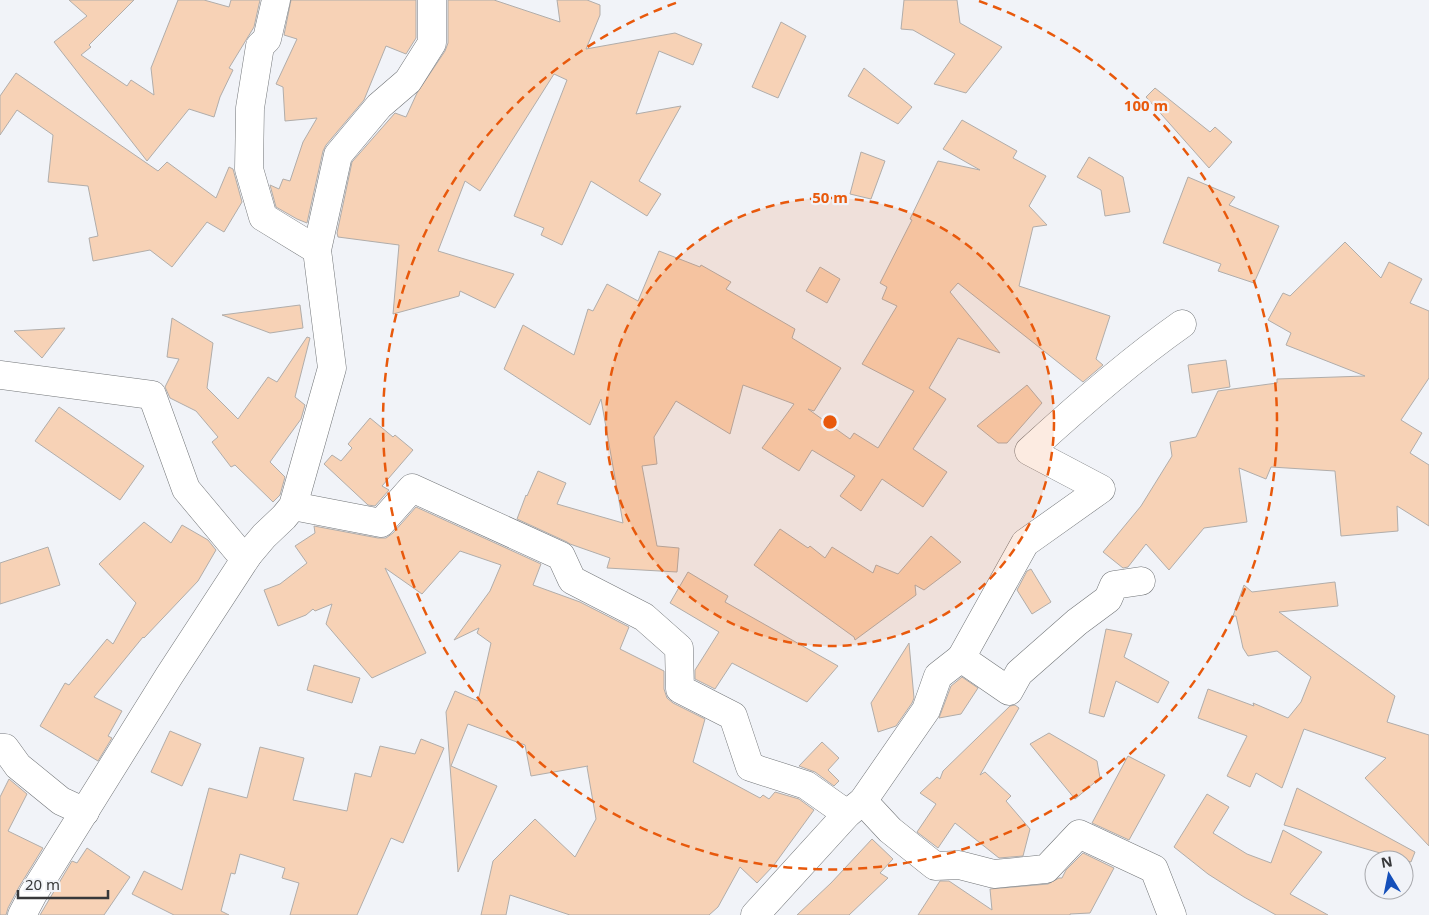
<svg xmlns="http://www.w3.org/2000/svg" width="1429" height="915" font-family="'Noto Sans',sans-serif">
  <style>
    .building { fill: #f7d2b6; stroke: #b1adaa }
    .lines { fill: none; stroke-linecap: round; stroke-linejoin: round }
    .minor-casing { stroke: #727578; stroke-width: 29 }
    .minor { stroke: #fff; stroke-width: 28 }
    .ring { fill: none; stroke: #e8590c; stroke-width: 2.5; stroke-dasharray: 9 6 }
    .centre { fill: #e8590c; stroke: #f1f3f8; stroke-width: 2.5 }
    .ring-label { font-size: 15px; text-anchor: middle; font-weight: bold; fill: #e8590c; stroke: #f1f3f8; stroke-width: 4.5; stroke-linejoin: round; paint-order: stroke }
  </style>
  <rect width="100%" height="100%" fill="#f1f3f8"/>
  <g class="building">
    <polygon points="69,0 134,0 89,45 91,47 81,55 127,86 131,80 154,95 151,68 178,0 204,0 229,7 231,0 260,0 254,27 229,68 233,70 220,97 214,117 189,109 147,161 54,42 87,16"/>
    <polygon points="291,0 416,0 416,38 406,54 386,46 364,100 326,145 323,151 307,223 297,219 276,207 270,185 279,189 283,179 290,181 303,142 317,118 285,121 283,87 276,84 297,39 284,35"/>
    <polygon points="448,0 494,0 560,22 557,0 587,0 600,5 600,15 586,49 675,33 702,44 693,65 659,51 636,114 681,106 639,181 661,194 647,216 591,181 562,245 541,235 544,228 514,216 567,80 554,74 480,191 465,181 438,251 514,274 495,308 460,291 459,296 393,314 399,245 338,237 337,233 352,162 395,113 406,117 417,93 445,51 448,43"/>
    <polygon points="904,0 957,0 960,23 1002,47 966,93 934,84 955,54 913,30 901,29"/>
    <polygon points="781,22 806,36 778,98 752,87"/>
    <polygon points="864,68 912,107 898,124 848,96"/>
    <polygon points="16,73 158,171 167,162 216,198 229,167 233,169 242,202 224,232 207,222 172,267 150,250 93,261 89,238 98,236 88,186 48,182 53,135 17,110 0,135 0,96"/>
    <polygon points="1155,88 1210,132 1215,127 1232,142 1209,168 1146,97"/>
    <polygon points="962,120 1017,151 1013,158 1046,176 1029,206 1047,225 1033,227 1019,286 1110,316 1096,359 1103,365 1083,382 958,283 950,292 1000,353 958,338 929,388 946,399 913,449 947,472 923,507 882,479 861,511 840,496 855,476 812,450 799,471 762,448 794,404 743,385 730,434 676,401 654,437 657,464 642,466 657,546 679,548 677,572 607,568 610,558 570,544 567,542 517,519 526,495 527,496 538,471 566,483 557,504 623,523 601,399 590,425 504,369 523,325 574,355 588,309 593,311 607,284 638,301 659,251 700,267 701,265 731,282 726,289 795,329 792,338 841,368 814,411 808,409 850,439 854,433 878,448 914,391 862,364 897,306 882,299 887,287 880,283 912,220 910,219 938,161 980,170 943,149"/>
    <polygon points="861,152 885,161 871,199 850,194"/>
    <polygon points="1089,157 1123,177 1130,212 1105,216 1101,190 1077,177"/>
    <polygon points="1188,177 1235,197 1229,205 1279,226 1254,283 1218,271 1221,264 1163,243"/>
    <polygon points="1345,242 1381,278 1389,262 1422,279 1410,303 1429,311 1429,378 1401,420 1422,433 1410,453 1429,465 1429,526 1397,506 1398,531 1341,536 1335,471 1271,467 1266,479 1239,468 1247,522 1204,528 1169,570 1146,544 1128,567 1123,568 1103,552 1141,506 1172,456 1170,442 1196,437 1218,391 1277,383 1277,379 1365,376 1286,345 1291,333 1268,320 1283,293 1290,296"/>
    <polygon points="820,267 840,279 827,303 806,291"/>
    <polygon points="300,305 303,328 270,333 222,315"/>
    <polygon points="172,318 213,343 207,388 238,419 268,377 277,382 307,337 310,338 295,397 305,405 301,419 270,462 285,477 280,495 273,502 235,465 231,467 212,442 218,437 196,411 170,398 165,387 179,359 167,357"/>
    <polygon points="65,328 42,358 14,331"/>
    <polygon points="1226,360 1230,387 1192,393 1188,365"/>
    <polygon points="1027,385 1042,403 1007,443 998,443 977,426"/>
    <polygon points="59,407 144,466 120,500 35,441"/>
    <polygon points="370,418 393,437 395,435 413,450 382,486 389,490 375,506 368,505 324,464 332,455 341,461 352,448 348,444"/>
    <polygon points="416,507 541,564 533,585 580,602 629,627 620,649 664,671 664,689 667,698 673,703 705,719 693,762 760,798 763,795 769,799 775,792 799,799 814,810 774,865 757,883 740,867 718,907 709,915 570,915 510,895 506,915 481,915 493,861 535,819 575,857 596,819 587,767 588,766 531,776 525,745 468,724 451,766 497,786 458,872 446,712 455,691 478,701 491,643 477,633 479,628 454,640 490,591 501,565 460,551 422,594 385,568 426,653 372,678 326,624 332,604 315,611 313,609 306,615 278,626 264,590 280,584 307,563 295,546 315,533 314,526 378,538 386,538 393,533"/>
    <polygon points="144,522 171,543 182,525 208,540 216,550 198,581 144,638 143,637 94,697 122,711 108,736 112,738 98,761 40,726 65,683 69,685 107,639 113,644 136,603 99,564"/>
    <polygon points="780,529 808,548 810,546 825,558 832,547 873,573 876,565 898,574 931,536 961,562 924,590 915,585 916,595 855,640 854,637 754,565"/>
    <polygon points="48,547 60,585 0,604 0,563"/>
    <polygon points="1031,569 1051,602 1032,614 1017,590 1027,571"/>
    <polygon points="688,572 728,596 725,602 838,666 807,702 732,663 715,689 695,679 695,670 719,632 670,603"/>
    <polygon points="1335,582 1338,606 1279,612 1395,696 1387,722 1429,735 1429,846 1365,778 1386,758 1304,729 1282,788 1256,773 1250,787 1227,776 1247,736 1198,718 1208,689 1254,706 1253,703 1288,718 1301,702 1311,677 1277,651 1248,656 1243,648 1236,616 1233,616 1244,585 1252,592"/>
    <polygon points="1106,629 1132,634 1124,657 1169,682 1158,703 1116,681 1104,717 1089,713"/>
    <polygon points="909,643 914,698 912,703 896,726 878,732 871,703"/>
    <polygon points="314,665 360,678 352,703 307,690"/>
    <polygon points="962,677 978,688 961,714 939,718 951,686"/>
    <polygon points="1015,705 1019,708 980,775 985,772 1011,796 1006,801 1030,829 1023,856 999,858 955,823 938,848 917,832 936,804 920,793 937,777 940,779 943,771 1010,706"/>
    <polygon points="170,731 201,744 182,786 151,772"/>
    <polygon points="1049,733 1097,761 1100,778 1075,799 1030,744"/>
    <polygon points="421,739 444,748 403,843 391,838 357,915 290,915 299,883 282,878 285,868 240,854 235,874 231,873 221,911 229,915 174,915 132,894 144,871 182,890 209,788 247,798 260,747 304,758 293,800 347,811 355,773 371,777 380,746 415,754"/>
    <polygon points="822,742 839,758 828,770 839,781 834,786 815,772 799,766"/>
    <polygon points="1128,756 1165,775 1129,840 1092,823"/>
    <polygon points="9,779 27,794 8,831 43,848 19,887 8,908 6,915 0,915 0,797"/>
    <polygon points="1297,788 1415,852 1411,862 1284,825"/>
    <polygon points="1207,794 1229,807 1213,833 1247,854 1271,863 1283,830 1322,852 1290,894 1328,915 1276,915 1244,897 1208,874 1174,847"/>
    <polygon points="872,839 893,859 880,873 888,878 849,915 797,915 831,883"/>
    <polygon points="87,848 130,877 104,915 40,915 72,861 77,863"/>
    <polygon points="1083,853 1114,868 1090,913 1070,914 1070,915 918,915 940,881 949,881 992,910 990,889 1048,884 1059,878 1062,878 1066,870"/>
  </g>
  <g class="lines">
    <g class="minor-casing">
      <g id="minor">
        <polyline points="317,250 338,155 379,106 408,81 432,43 432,0"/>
        <polyline points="0,375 152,395 186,489 237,550 248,555"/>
        <polyline points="293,506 381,523 412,488 561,556 572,580 644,617 679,648 680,689 733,716 750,767 806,785 847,814"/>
        <path d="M961,658L1025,543L1101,489L1029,451C1078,406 1128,362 1182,324"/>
        <polyline points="0,748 5,748 18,766 61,801 85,812"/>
        <polyline points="863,801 890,830 935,866 959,865 994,874 1046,869 1079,834 1154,869 1172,915"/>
        <polyline points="22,915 33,894 169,676 248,555 264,536 284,517 293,506 332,368 317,250 263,217 249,169 250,108 260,46 267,39 276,0"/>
        <polyline points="755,915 847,814 863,801 926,710 938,676 961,658 1009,691 1019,673 1077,622 1108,599 1114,585 1141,581"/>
      </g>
    </g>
    <use href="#minor" class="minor"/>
  </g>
  <circle cx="830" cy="422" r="224" fill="#e8590c" fill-opacity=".12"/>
  <g class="ring">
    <circle cx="830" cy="422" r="224"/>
    <path d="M979 1A447 447 0 1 1 681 1"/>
  </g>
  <circle cx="830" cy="422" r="8" class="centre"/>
  <g class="ring-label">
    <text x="1146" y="111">100 m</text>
    <text x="830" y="203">50 m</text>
  </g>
  <g transform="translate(1389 875) rotate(350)"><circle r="24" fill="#f1f3f8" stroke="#a7a8ac"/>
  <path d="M0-4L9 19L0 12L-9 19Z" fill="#144fba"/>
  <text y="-8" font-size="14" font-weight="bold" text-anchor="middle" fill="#37383a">N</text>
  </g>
  <path d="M18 890v8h90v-8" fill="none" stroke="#37383a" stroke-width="2.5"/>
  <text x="25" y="890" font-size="15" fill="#37383a" stroke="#f1f3f8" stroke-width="4" paint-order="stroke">20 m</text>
</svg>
